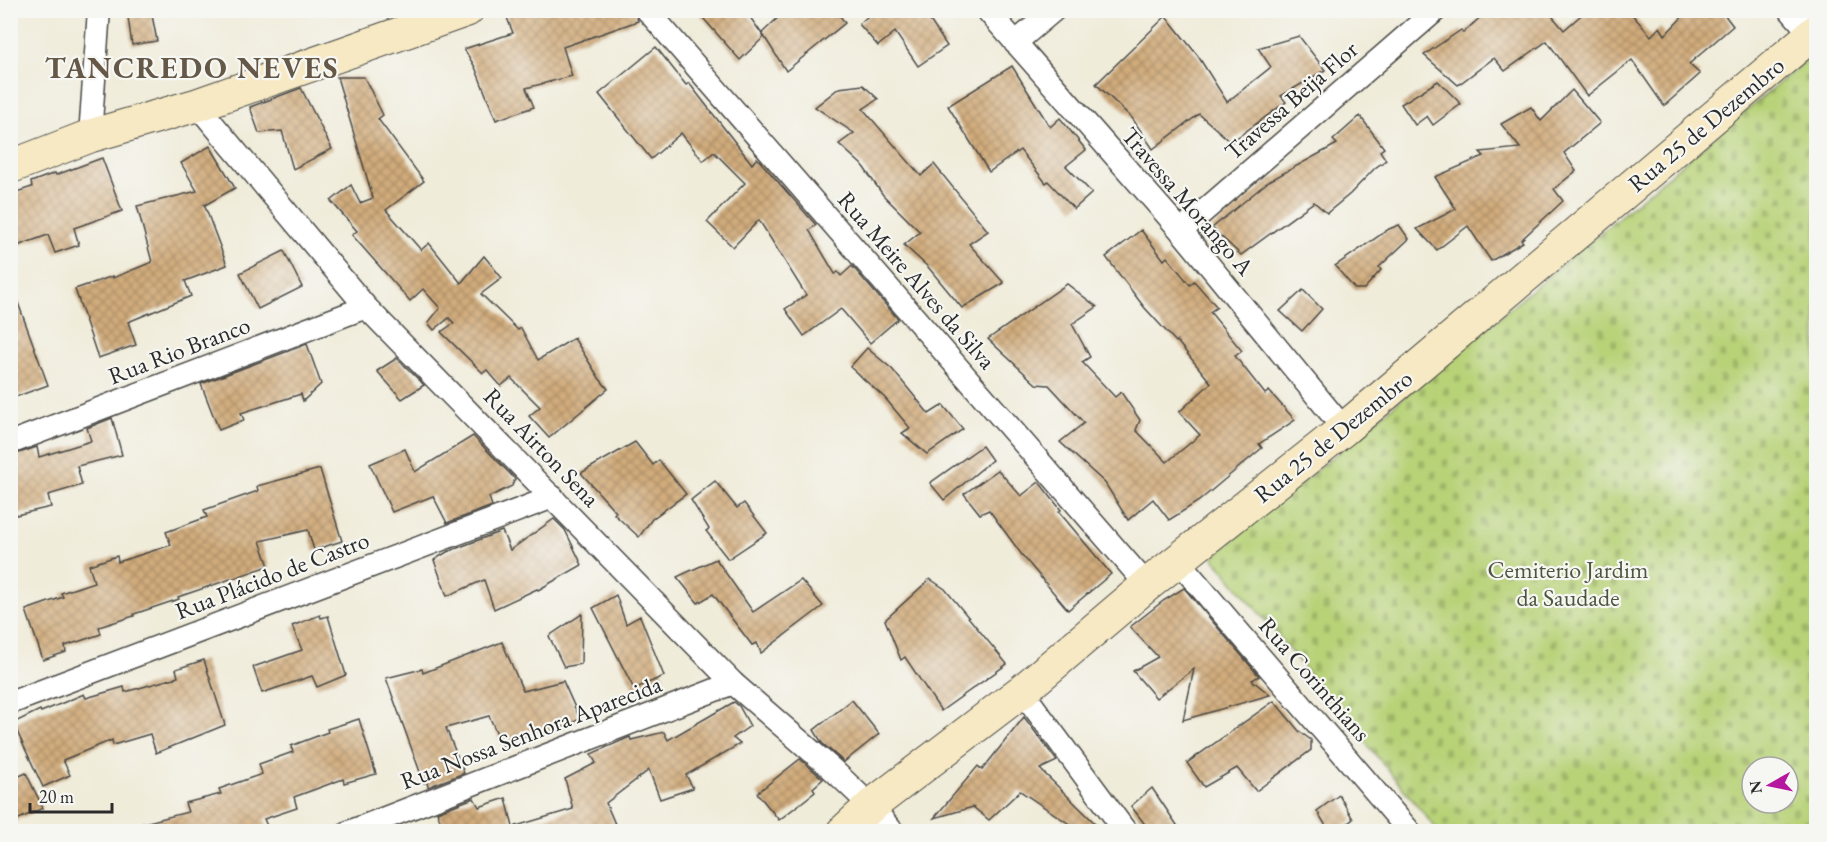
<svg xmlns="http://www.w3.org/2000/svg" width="1827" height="842" font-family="'EB Garamond',serif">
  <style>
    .cemetery { fill: url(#cemetery-stones); stroke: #717e51; stroke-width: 1.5; fill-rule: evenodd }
    .building { fill: url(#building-cross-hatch) }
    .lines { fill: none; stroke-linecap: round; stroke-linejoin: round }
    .street-casing { stroke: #494845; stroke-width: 25 }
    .secondary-casing { stroke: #494845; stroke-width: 35 }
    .street { stroke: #fff; stroke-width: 22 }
    .secondary { stroke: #f6e9c3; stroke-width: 33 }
    .labels { text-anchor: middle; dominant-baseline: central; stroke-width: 4.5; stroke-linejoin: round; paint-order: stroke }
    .street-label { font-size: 24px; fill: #2b2b2b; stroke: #f6f6f2 }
    .park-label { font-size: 24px; fill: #4e553e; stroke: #f6f6f2 }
    .district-label { font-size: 30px; font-weight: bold; letter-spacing: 1.5px; fill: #655847; stroke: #f6f6f2 }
  </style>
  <defs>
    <pattern id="cemetery-stones" width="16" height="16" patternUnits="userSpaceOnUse" patternTransform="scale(1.5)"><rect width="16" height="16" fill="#b7d277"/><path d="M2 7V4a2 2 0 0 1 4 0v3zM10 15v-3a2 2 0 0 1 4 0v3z" fill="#9eb467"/></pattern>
    <pattern id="building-cross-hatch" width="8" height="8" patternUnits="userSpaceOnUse" patternTransform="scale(1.5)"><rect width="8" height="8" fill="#d1ac7c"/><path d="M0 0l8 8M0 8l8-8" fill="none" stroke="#aa8c66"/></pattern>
  </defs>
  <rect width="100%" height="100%" fill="#f6f6f2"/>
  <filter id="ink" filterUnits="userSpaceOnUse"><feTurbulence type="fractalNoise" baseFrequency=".0167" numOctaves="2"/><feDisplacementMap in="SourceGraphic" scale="12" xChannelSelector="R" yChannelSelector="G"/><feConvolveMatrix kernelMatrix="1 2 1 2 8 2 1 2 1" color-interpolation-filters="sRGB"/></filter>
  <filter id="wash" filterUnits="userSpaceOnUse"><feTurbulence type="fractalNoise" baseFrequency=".008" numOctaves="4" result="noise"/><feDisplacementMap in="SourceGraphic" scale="24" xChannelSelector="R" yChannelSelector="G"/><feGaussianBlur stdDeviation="1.35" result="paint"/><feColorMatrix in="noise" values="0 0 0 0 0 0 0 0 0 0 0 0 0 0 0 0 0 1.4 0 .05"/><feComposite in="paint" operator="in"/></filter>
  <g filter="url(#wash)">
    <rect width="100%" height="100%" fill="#f0ecda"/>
    <path class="cemetery" d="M1816,52V831H1438L1213,557ZM1752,767H1788V803H1752Z"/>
    <g id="blocks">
      <g class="building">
        <polygon points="127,10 151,10 157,41 132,45"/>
        <polygon points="504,10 634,10 638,21 563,47 572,76 526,88 534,107 496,120 475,67 464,49 513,33"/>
        <polygon points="696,10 745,10 764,37 740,60"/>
        <polygon points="786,10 836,10 845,23 786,71 762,33"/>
        <polygon points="875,10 923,10 947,46 918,66 895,32 878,46 859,24"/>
        <polygon points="1488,10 1547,10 1564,30 1587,10 1628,10 1651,36 1660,27 1665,35 1689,10 1721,10 1733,26 1689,64 1700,74 1664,106 1632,60 1587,96 1547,41 1505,71 1494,58 1458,85 1424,55 1461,30 1463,33"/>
        <polygon points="1166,16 1198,56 1227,102 1271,67 1258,48 1299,36 1325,70 1281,96 1286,102 1231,142 1199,114 1153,149 1132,118 1096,84"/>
        <polygon points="656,47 686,85 689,83 752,164 757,158 816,225 809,230 835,274 838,272 841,276 852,266 898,319 870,343 841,309 804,336 785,309 806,295 759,220 733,247 707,222 745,183 714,152 703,161 681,133 651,159 599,94"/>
        <polygon points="1012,66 1050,127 1060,118 1086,150 1066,166 1092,193 1074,209 1048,181 1046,183 1020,150 989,172 948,106"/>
        <polygon points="337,77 364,77 383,115 378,119 424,181 386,210 421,250 429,243 461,283 484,256 502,278 481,294 518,330 521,328 538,360 574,338 599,378 608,389 549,438 529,416 540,407 511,378 501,386 487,370 483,373 441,332 454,323 449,318 434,330 428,323 440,308 423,289 410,301 352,235 357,231 331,201 351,185 360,203 373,198"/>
        <polygon points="1438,81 1461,104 1433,125 1427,116 1415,125 1401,104"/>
        <polygon points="863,85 878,99 863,109 921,176 934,164 988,231 969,244 1004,283 962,308 928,267 904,245 920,232 883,195 862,165 839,144 854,133 815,107 839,88"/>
        <polygon points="301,88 332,149 293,169 282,131 259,133 250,107"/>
        <polygon points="1572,90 1600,123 1564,153 1576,171 1554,189 1563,201 1521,240 1523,242 1491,261 1468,226 1437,250 1417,229 1456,209 1435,177 1484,156 1480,152 1520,148 1501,124 1531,107 1541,121"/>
        <polygon points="1360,116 1384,148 1380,151 1386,160 1375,168 1350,194 1327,213 1314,202 1241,255 1212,228 1269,181 1337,144 1333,140"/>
        <polygon points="210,146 235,188 205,205 204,204 227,265 185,281 191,296 128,322 136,345 98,358 75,289 113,276 113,278 152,262 137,206 197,191 181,163"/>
        <polygon points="102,158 122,211 74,228 79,245 55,253 48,235 17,246 10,227 10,194 32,187 31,182 55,173 56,175"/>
        <polygon points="1399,225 1409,239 1379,267 1381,270 1364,289 1355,289 1335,266 1389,229"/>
        <polygon points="1141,230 1164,260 1167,257 1190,285 1194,281 1217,307 1210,312 1242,351 1235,356 1265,394 1269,391 1295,420 1259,444 1262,448 1199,501 1169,520 1153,499 1128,520 1105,483 1060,442 1084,423 1049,385 1036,384 988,339 1067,284 1097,307 1072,324 1090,357 1082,362 1115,397 1121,392 1140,420 1136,430 1167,462 1200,435 1179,412 1211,383 1177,341 1176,342 1144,307 1106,257"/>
        <polygon points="284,251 302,287 258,309 240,273"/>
        <polygon points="13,289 48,385 10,399 10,290"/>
        <polygon points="1303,290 1322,309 1302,331 1280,311"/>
        <polygon points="307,344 321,384 303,401 301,394 241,413 244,420 219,430 201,384"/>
        <polygon points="867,348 892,369 929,414 943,405 963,429 927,454 902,433 910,428 885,398 850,367"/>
        <polygon points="397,358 424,385 402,399 377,371"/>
        <polygon points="112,418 122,455 77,466 82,485 48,495 51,507 16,515 10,489 10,456 37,447 39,457 91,441 87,428"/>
        <polygon points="473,436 515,479 512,486 489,497 492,506 447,523 433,496 392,512 370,464 405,449 415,472"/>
        <polygon points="635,442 653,465 659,460 686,494 652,519 639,537 614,514 616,512 581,473"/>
        <polygon points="982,446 992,460 944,500 930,483"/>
        <polygon points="320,469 342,541 314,550 308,530 260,541 269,566 178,597 179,599 134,614 134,616 99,627 101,634 65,646 66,652 43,660 26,610 63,597 61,593 94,582 89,565 117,556 118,562 171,545 166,532 207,517 204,510 258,491 257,486"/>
        <polygon points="998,470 1021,496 1039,482 1061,510 1059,512 1111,574 1068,610 1022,555 989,510 980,514 964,494"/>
        <polygon points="715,481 737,508 744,503 767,533 728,559 706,531 709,529 691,500"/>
        <polygon points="554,519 565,530 582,565 538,590 537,589 494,609 484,580 447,596 434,560 447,552 502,531 510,550"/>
        <polygon points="716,559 753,612 801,580 823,606 761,653 757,643 752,645 713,594 698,603 677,577"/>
        <polygon points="930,579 945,589 1007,664 941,711 905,657 901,660 885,620"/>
        <polygon points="1184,588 1259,676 1252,680 1270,695 1183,720 1194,669 1156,698 1133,671 1158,657 1130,627 1163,601"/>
        <polygon points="616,595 626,624 640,616 664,676 634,689 593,608"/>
        <polygon points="582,614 581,664 564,667 549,636"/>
        <polygon points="320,615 321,618 328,616 346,675 317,687 312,676 262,693 253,667 302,650 292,626"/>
        <polygon points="502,642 523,691 563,681 580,719 549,735 546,728 502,745 489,716 446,728 464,773 428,787 427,782 424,783 386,678 422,669 423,673"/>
        <polygon points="204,660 225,725 156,753 150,734 113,745 112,740 63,760 70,775 43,787 13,723 40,710 41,712 84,694 86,698 124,687 125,692 178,677 176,669"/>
        <polygon points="852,700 879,734 844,762 822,743 814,730"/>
        <polygon points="1274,701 1299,731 1311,740 1311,750 1256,791 1237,768 1204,787 1187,763"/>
        <polygon points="734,702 739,706 750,726 733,738 740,744 686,775 693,788 660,799 649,770 606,803 618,831 517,831 516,826 573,809 565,779 596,763 591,754 630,737 631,740 664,732 668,740"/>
        <polygon points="1024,717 1057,761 1040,769 1103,831 1080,831 1020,791 989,820 973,807 934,818 978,766 982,770"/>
        <polygon points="359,719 376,774 344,783 343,779 294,797 297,808 264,819 267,826 252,831 141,831 140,824 188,812 185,803 221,794 219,789 262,774 259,764 293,752 291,746 328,732 327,729"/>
        <polygon points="800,759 823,779 813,788 815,792 779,820 757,793"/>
        <polygon points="26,773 43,808 10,823 10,780"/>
        <polygon points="1152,788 1181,831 1150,831 1131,806"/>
        <polygon points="1339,795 1353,819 1338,831 1329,831 1317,811"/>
        <polygon points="474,798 479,807 506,798 514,831 444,831 437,812"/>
      </g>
    </g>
  </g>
  <g filter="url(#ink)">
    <use href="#blocks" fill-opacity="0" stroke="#494845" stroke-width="1.5"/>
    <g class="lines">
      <g class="street-casing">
        <g id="street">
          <polyline points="647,10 1147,585"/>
          <polyline points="987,10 1181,231 1344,429"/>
          <polyline points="1790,10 1812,35"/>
          <polyline points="1015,43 1054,10"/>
          <polyline points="197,105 366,307 733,683 832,769 871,806 893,832"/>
          <polyline points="90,136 99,10"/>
          <polyline points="1181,231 1436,10"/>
          <polyline points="10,443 366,307"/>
          <polyline points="1178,561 1410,832"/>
          <polyline points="1022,691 1126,832"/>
          <polyline points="10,703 553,497"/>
          <polyline points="349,832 733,683"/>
        </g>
      </g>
      <g class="secondary-casing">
        <g id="secondary">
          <polyline points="10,167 90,136 197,105 467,10"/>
          <polyline points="843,832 871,806 1022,691 1147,585 1344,429 1816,31"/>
        </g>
      </g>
      <use href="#street" class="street"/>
      <use href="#secondary" class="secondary"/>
    </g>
  </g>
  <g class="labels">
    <g class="street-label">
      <text transform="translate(1291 100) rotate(-41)">Travessa Beija Flor</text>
      <text transform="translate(1706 124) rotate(-40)">Rua 25 de Dezembro</text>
      <text transform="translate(1188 201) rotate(49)">Travessa Morango A</text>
      <text transform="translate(917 280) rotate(49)">Rua Meire Alves da Silva</text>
      <text transform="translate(179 350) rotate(-21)">Rua Rio Branco</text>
      <text transform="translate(1333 436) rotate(-39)">Rua 25 de Dezembro</text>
      <text transform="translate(542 447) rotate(46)">Rua Airton Sena</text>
      <text transform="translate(272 575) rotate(-21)">Rua Plácido de Castro</text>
      <text transform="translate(1315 679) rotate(49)">Rua Corinthians</text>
      <text transform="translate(531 732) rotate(-21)">Rua Nossa Senhora Aparecida</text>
    </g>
    <g class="park-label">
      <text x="1568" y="569">Cemiterio Jardim<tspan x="1568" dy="28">da Saudade</tspan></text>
    </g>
    <g class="district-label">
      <text x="192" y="67">TANCREDO NEVES</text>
    </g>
  </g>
  <rect width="1827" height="842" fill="none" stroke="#f6f6f2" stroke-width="36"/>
  <g transform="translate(1770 785) rotate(261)"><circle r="28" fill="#f6f6f2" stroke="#a5a5a2" stroke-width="1.5"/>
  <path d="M0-4.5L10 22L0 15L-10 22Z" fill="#b5179e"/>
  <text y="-9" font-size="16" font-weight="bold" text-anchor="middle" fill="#2b2b2b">N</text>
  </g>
  <path d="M30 803v9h82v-9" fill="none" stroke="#2b2b2b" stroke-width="3"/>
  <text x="39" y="803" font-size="18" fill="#2b2b2b" stroke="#f6f6f2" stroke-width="4.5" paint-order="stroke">20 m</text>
</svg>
